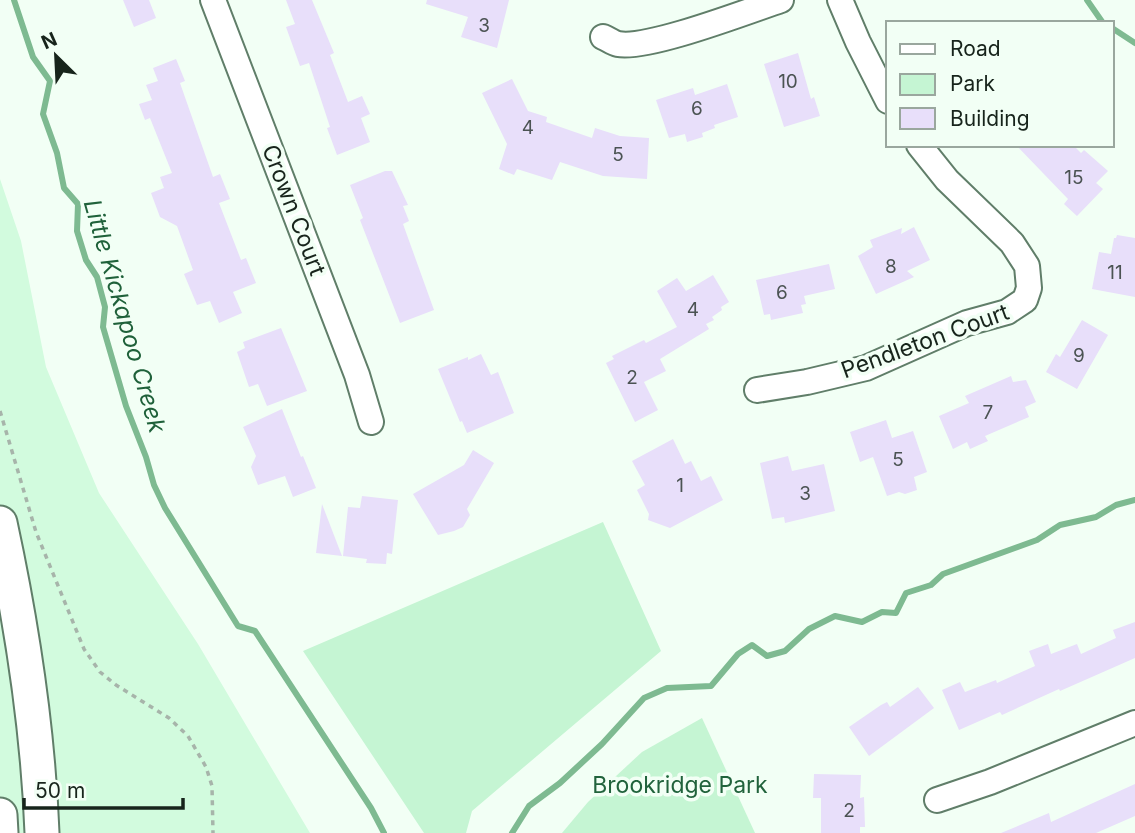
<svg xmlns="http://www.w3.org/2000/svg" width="1135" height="833" font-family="Inter,sans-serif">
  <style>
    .built { fill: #d2fbde }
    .green { fill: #c5f5d3 }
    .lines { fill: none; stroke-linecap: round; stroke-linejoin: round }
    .stream { stroke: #7eba91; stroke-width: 6 }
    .building { fill: #e8dffa }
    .street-casing { stroke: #607e69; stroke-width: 28 }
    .secondary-casing { stroke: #607e69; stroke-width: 37 }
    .path { stroke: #a7b4aa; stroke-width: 3.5; stroke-dasharray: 5 5; stroke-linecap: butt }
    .street { stroke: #fff; stroke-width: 24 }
    .secondary { stroke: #fff; stroke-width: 33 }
    .labels { text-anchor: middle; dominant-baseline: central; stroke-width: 7; stroke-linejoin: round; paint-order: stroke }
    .number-label { font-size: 19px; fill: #4b5353 }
    .street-label { font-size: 23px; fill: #17241b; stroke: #f2fff5 }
    .park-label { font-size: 23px; fill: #21633c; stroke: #f2fff5 }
    .water-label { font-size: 24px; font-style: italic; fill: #1f613a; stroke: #f2fff5 }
  </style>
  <rect width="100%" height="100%" fill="#f2fff5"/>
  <polygon class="built" points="0,179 21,241 46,367 99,493 198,644 310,833 0,833"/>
  <g class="green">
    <polygon points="603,522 661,651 472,811 466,833 424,833 303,651"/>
    <polygon points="702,718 755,833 562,833 588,802 642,752"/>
  </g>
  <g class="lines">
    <g class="stream">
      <polyline points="14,0 33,57 50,81 43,114 57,153 64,188 78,204 77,231 86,260 97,277 105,307 103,327 126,406 146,457 154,485 165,508 238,626 255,631 371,808 384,833"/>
      <polyline points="1087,0 1103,23"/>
      <polyline points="1112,28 1135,43"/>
      <polyline points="512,833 529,806 560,783 602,744 644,698 667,688 711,686 738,654 752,645 767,656 785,651 809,629 835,616 862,622 882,612 896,613 906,593 931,585 943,574 1037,540 1060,525 1096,517 1116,505 1135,500"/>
    </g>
  </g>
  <g class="building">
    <polygon points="123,0 149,0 156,18 134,27"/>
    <polygon points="286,0 312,0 334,53 330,55 348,102 362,96 370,114 361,118 370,142 337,155 327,128 330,127 309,63 300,66 286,27 295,24"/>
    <polygon points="427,0 509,0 497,48 461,37 468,17 426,4"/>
    <polygon points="798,53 811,99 814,97 820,116 784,127 764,64"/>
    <polygon points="176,59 185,81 180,83 213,177 220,174 230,199 219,203 241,260 246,258 256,283 233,292 242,313 219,323 210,301 197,305 184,274 193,270 177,226 160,217 151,193 164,188 160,177 172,173 150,118 145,120 139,104 152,100 146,85 158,81 153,68"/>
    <polygon points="512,79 528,111 547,117 546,122 592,138 595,128 620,136 649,138 647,179 603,176 560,162 552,180 517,169 514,175 499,169 507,144 482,93"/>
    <polygon points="727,84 738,117 714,125 715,128 702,133 703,137 687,142 685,134 669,138 656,100 693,88 695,95"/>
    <polygon points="1016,145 1073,145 1081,153 1084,150 1108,171 1096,183 1103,189 1077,216 1064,204 1068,199"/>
    <polygon points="385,171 392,171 408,205 403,206 409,221 403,224 434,310 400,323 360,220 363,218 350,185"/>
    <polygon points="914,227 930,260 907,271 914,277 876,294 858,256 873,247 870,240 902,228 901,234"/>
    <polygon points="1117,235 1135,238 1135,297 1092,289 1099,252 1111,254 1114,238 1116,238"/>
    <polygon points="829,264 835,289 804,296 806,304 801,305 803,313 771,320 770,314 764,315 756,280"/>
    <polygon points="713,275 729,302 721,307 722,310 712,317 714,320 706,324 709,329 660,359 666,371 644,382 658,410 635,422 606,363 614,359 612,356 644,340 646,343 677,327 657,291 677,278 686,291"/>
    <polygon points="1082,320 1108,335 1077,389 1046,372 1056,354 1060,357"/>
    <polygon points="281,328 307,391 267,406 258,384 249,387 237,352 245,348 243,342"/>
    <polygon points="481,354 491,375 498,372 514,413 467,433 462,421 460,422 438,369 468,357 468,360"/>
    <polygon points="1011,376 1013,382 1026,380 1036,402 1025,407 1029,417 985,436 988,441 970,449 967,442 953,449 939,416 969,403 965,396"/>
    <polygon points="282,409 301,457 303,456 316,488 293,497 285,476 258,485 251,467 256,456 243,427"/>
    <polygon points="886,420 892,438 913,431 927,472 914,477 917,490 905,494 899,492 887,496 873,457 860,462 850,432"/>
    <polygon points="673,439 685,464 691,461 701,481 711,476 723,500 670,528 648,520 649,514 637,490 645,485 632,461"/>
    <polygon points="473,450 494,463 467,509 470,515 463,527 454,531 438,535 413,494 464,465"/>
    <polygon points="788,456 792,471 824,464 835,511 785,523 784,517 772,519 760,463"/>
    <polygon points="362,496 398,500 392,554 387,553 386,564 366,563 367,559 343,556 348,507 360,508"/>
    <polygon points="322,504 342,556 316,553"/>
    <polygon points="1135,622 1135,658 1060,691 1059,689 1002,715 1000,712 959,730 942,690 960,682 965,692 996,680 997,683 1035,666 1029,651 1048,644 1051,654 1077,644 1081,654 1116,638 1113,630"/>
    <polygon points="918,687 934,708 869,756 849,727 881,705 887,702 890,707"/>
    <polygon points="814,774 861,775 860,798 864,797 865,827 860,827 860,833 821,833 821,798 813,798"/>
    <polygon points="1135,784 1135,816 1096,833 1001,833 1049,813 1051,822"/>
  </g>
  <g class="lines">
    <g class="street-casing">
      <g id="street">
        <polyline points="213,0 357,375 371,422"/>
        <polyline points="840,0 858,42 888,101"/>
        <path d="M603,37C608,39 613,43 618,44C647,50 748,11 781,0"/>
        <polyline points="757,390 807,382 866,368 967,323 1007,312 1025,300 1029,288 1027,266 1012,243 947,180 919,145"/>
        <polyline points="937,800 990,782 1135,723"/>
      </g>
    </g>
    <g class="secondary-casing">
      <g id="secondary">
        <path d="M0,523C22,625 38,728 42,833"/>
        <polyline points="0,815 1,833"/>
      </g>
    </g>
    <polyline class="path" points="0,411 36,532 84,649 100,672 116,685 169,718 188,736 206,767 212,786 213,833"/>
    <use href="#street" class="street"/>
    <use href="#secondary" class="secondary"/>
  </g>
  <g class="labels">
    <g class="number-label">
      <text x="484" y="25">3</text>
      <text x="788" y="81">10</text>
      <text x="697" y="108">6</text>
      <text x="528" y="127">4</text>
      <text x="618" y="154">5</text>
      <text x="1074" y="177">15</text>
      <text x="891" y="266">8</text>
      <text x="1115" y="272">11</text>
      <text x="782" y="292">6</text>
      <text x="693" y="309">4</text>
      <text x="1079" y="355">9</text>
      <text x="632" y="377">2</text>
      <text x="988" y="412">7</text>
      <text x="898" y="459">5</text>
      <text x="680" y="485">1</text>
      <text x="805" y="493">3</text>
      <text x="849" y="810">2</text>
    </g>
    <g class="street-label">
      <text transform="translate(294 210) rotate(69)">Crown Court</text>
      <text transform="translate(925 341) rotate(-20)">Pendleton Court</text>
    </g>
    <g class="park-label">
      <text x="680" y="785">Brookridge Park</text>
    </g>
    <g class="water-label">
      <text transform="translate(125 316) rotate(74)">Little Kickapoo Creek</text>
    </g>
  </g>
  <rect x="886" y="21" width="228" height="126" fill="#f2fff5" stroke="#9aa79e" stroke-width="2"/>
  <rect x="900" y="44" width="35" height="10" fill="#ffffff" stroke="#9aa79e" stroke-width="2"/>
  <text x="950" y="56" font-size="21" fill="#17241b">Road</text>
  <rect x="900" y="74" width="35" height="21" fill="#c5f5d3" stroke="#9aa79e" stroke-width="2"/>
  <text x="950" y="91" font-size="21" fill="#17241b">Park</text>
  <rect x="900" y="108" width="35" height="21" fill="#e8dffa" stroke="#9aa79e" stroke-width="2"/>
  <text x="950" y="126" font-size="21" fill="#17241b">Building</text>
  <g transform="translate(56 56) rotate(336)" stroke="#f2fff5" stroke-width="5" paint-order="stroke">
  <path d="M0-5L12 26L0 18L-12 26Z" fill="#17241b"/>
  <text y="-10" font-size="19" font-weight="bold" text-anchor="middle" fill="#17241b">N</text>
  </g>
  <path d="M24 798v10h159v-10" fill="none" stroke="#17241b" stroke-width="3.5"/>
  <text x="35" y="798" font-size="21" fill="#17241b" stroke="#f2fff5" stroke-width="5" paint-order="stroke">50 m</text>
</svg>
